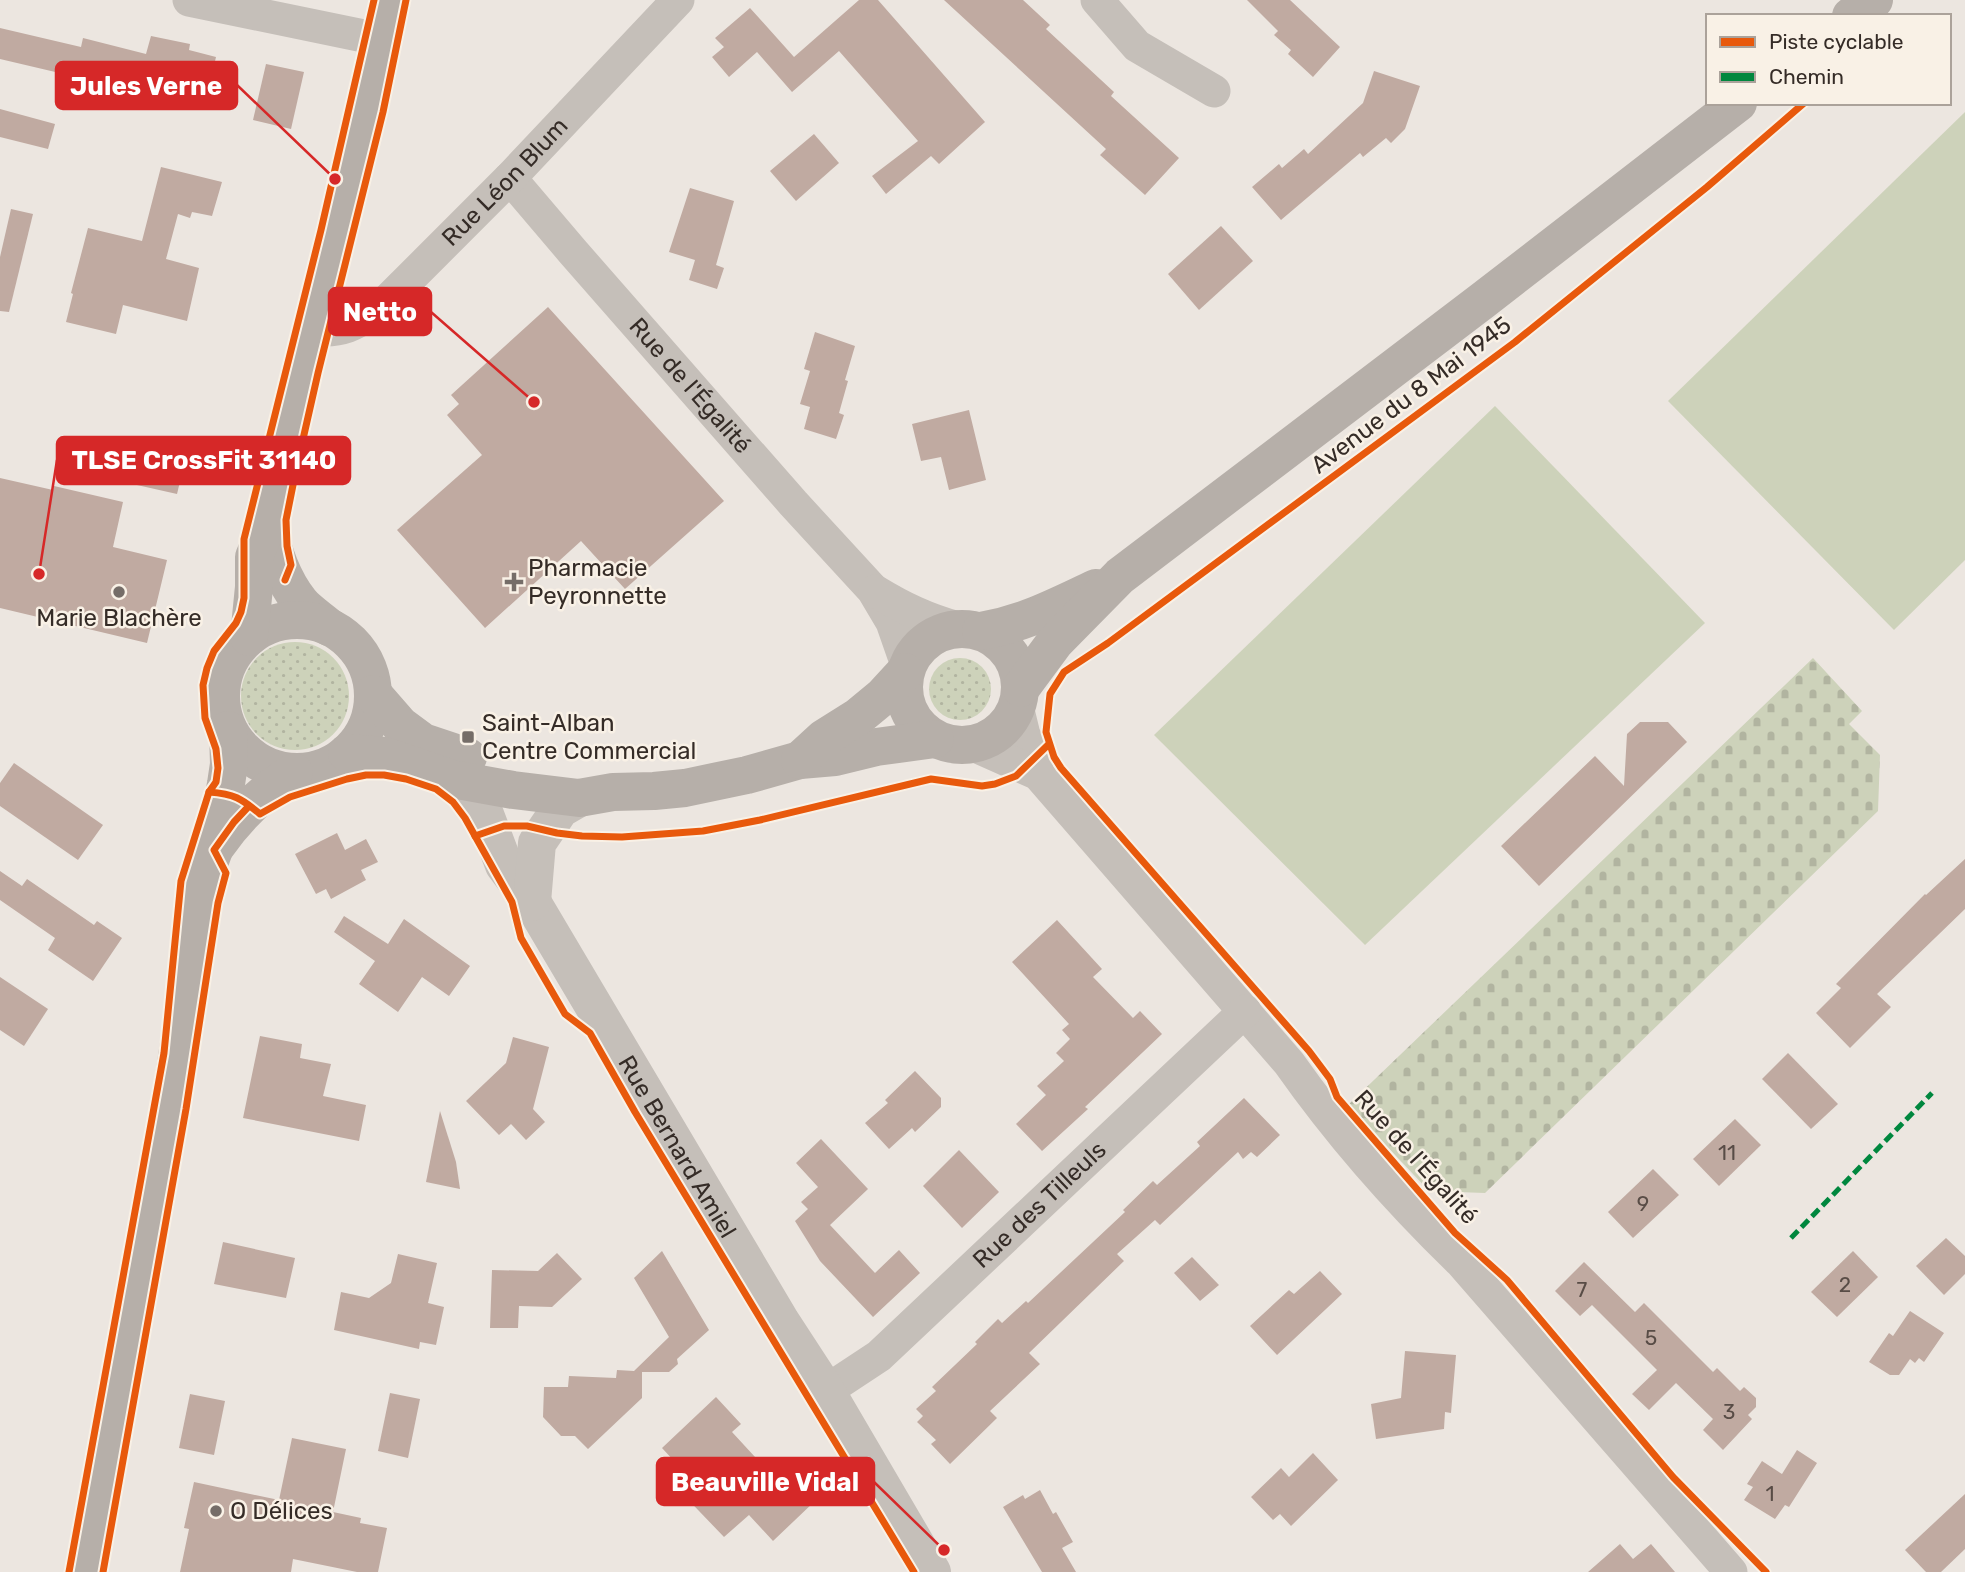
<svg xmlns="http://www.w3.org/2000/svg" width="1965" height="1572" font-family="Rubik,sans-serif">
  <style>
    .grass { fill: url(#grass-dots) }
    .cemetery { fill: url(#cemetery-stones) }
    .garden { fill: #cdd2ba }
    .building { fill: #c0aaa1 }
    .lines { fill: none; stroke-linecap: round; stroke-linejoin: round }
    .minor { stroke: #c5bfb9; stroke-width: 33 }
    .tertiary { stroke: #c5bfb9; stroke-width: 38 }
    .secondary { stroke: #b6afa9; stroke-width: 38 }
    .quiet { stroke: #00873e; stroke-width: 5; stroke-dasharray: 10 5; stroke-linecap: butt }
    .cycleway-casing { stroke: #f9f1e6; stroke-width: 11 }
    .cycleway { stroke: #e8590c; stroke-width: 7 }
    .poi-dot { fill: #756d68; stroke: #f9f1e6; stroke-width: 2.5 }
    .labels { text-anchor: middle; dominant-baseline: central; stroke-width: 5; stroke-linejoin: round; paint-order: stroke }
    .number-label { font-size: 21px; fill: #584c46 }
    .street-label { font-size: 24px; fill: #352c27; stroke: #f9f1e6 }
    .poi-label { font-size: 24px; fill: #352c27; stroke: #f9f1e6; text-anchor: start }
    .leader { fill: none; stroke: #d62828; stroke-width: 2.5 }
    .callout-dot { fill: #d62828; stroke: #f9f1e6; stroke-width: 2.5 }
    .callout { fill: #d62828; stroke: #d62828; stroke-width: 2.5 }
    .callout-label { font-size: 26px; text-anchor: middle; font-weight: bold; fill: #fff }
  </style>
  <defs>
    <pattern id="grass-dots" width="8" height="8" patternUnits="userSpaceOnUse" patternTransform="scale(1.75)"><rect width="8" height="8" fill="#cdd2ba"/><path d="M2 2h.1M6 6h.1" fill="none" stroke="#b1b4a0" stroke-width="1.8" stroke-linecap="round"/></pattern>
    <pattern id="cemetery-stones" width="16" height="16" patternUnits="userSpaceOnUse" patternTransform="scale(1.75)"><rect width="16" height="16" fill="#cdd2ba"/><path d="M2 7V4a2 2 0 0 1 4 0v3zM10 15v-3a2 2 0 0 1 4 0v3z" fill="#b1b4a0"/></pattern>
  </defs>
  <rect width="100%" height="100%" fill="#ece6e0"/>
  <g class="grass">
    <circle cx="295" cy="696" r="54"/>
    <circle cx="960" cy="689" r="31"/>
  </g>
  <polygon class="cemetery" points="1813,658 1862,711 1849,724 1880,755 1878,811 1485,1193 1429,1191 1348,1105"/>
  <g class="garden">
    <polygon points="1965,112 1965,560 1894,630 1668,401"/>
    <polygon points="1495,406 1705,623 1365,945 1154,735"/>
  </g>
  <g class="building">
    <polygon points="859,0 878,0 985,122 939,164 931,156 886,194 872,176 918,141 839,51 792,92 757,52 729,77 712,57 724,47 715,38 750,8 794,57"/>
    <polygon points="944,0 1023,0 1050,25 1046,29 1114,92 1111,96 1179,158 1145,195 1100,155 1106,149"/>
    <polygon points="1247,0 1290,0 1340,47 1313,77 1288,54 1291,50 1274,35 1278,31"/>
    <polygon points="0,28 81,47 83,38 146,54 151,36 190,44 189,50 216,57 208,91 106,69 102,83 0,59"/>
    <polygon points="266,64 304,72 291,129 253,120"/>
    <polygon points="1374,71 1420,86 1405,129 1391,143 1386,138 1363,157 1360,153 1281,220 1252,187 1279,164 1282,168 1304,149 1308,154 1363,103"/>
    <polygon points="0,109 55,124 48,149 0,137"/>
    <polygon points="814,134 839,163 796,201 770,171"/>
    <polygon points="161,167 222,182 212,216 192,212 190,218 178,214 166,259 199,268 187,321 123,305 116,334 66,322 73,294 71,293 88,228 142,241"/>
    <polygon points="690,188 734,201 716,265 724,268 717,289 689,280 695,260 669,252"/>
    <polygon points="11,209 33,214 9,312 0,311 0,257"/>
    <polygon points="1221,226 1253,261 1199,310 1168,274"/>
    <polygon points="548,307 724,501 625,589 581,541 485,628 397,530 482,455 447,415 459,404 451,395"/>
    <polygon points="815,332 855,346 845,380 848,381 839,413 844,415 836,439 804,429 810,407 800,404 810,371 804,369"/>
    <polygon points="969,410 986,480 949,490 941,457 921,461 912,424"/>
    <polygon points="138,446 186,457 177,494 128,483"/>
    <polygon points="0,478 53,490 54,486 123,502 113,547 167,560 147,643 0,608"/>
    <polygon points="1640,722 1668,722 1687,742 1539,886 1501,846 1595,756 1624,786 1627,734"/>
    <polygon points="14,763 103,825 78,860 0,806 0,783"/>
    <polygon points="337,833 345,850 366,839 378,862 361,870 366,880 331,899 326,889 316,894 295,854"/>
    <polygon points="1965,859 1965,909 1877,994 1891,1007 1850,1048 1816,1013 1841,988 1836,984 1925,894 1926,895"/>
    <polygon points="0,871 22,886 27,879 94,925 97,921 122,938 93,981 48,950 55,938 0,900"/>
    <polygon points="344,916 388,944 404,919 470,966 449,996 422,977 398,1012 359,984 375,961 334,932"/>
    <polygon points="1057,920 1102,969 1093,977 1133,1018 1140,1011 1162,1034 1085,1107 1088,1109 1042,1151 1016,1124 1046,1095 1037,1086 1064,1061 1056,1053 1070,1039 1062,1030 1069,1024 1012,962"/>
    <polygon points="0,977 48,1009 24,1046 0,1030"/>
    <polygon points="260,1036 302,1044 300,1058 331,1064 323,1096 366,1105 359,1141 243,1118"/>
    <polygon points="513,1037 549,1047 533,1109 545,1122 526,1140 511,1124 499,1135 466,1101 506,1063"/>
    <polygon points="1788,1053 1838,1104 1811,1129 1762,1079"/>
    <polygon points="915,1071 941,1098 941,1107 915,1132 912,1128 889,1149 865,1123 888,1103 885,1100"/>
    <polygon points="1244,1098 1280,1135 1257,1157 1251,1152 1243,1159 1238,1152 1160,1225 1155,1220 1117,1254 1124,1261 1029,1353 1040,1364 990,1411 997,1418 950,1464 931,1444 936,1440 917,1422 923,1416 916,1409 936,1391 932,1387 977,1344 975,1342 998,1319 1002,1323 1026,1301 1028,1303 1125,1212 1123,1210 1153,1181 1157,1185 1200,1146 1197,1142"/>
    <polygon points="440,1111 456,1162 460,1189 426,1182"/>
    <polygon points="1735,1119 1761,1145 1719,1186 1693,1159"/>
    <polygon points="821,1139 868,1189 830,1225 875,1273 899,1250 920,1273 873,1317 820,1261 795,1221 808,1209 801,1202 818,1187 796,1163"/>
    <polygon points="959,1150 999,1192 962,1228 923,1186"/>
    <polygon points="1653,1169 1679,1195 1633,1238 1608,1212"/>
    <polygon points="1946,1238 1965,1256 1965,1274 1944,1295 1916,1266"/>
    <polygon points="223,1242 295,1258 286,1298 214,1284"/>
    <polygon points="662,1251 709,1330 677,1359 678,1364 669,1372 642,1372 642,1398 588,1449 575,1436 561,1436 543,1417 544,1387 568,1387 569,1376 616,1378 617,1370 634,1371 669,1337 634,1278"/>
    <polygon points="1853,1251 1878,1277 1837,1317 1811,1292"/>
    <polygon points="557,1253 582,1279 552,1307 519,1306 518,1328 490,1328 492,1270 538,1271"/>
    <polygon points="398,1254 437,1263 428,1303 444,1307 436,1345 420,1342 419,1349 334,1330 341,1292 369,1298 391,1283"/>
    <polygon points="1192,1257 1219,1285 1200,1301 1174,1273"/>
    <polygon points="1584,1262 1635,1312 1644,1303 1713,1372 1717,1368 1740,1391 1744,1387 1756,1398 1756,1407 1748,1415 1752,1419 1723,1450 1703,1430 1713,1419 1676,1383 1649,1410 1632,1394 1657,1370 1592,1305 1580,1316 1555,1291"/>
    <polygon points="1320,1271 1342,1294 1277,1355 1250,1326 1289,1290 1294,1294"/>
    <polygon points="1910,1311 1944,1333 1924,1362 1919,1358 1915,1363 1910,1359 1899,1375 1890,1375 1869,1362 1889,1333 1893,1336"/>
    <polygon points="1405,1351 1456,1355 1451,1413 1445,1412 1444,1429 1376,1439 1371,1404 1401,1398"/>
    <polygon points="390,1393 420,1399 408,1458 378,1451"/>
    <polygon points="190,1394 225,1401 214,1455 179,1448"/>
    <polygon points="716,1397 741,1424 732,1432 780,1484 789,1474 815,1501 773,1541 749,1515 724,1537 675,1486 687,1475 662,1448"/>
    <polygon points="292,1438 346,1449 333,1512 361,1518 360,1523 387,1528 378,1572 357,1572 293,1559 291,1572 180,1572 189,1529 184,1528 194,1482 279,1500"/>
    <polygon points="1797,1450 1817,1463 1789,1507 1785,1505 1775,1519 1744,1500 1753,1487 1747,1484 1762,1461 1782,1474"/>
    <polygon points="1313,1453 1338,1480 1291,1526 1280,1514 1273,1520 1251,1497 1281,1468 1289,1477"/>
    <polygon points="1040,1490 1053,1514 1056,1512 1073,1542 1062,1548 1076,1572 1042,1572 1003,1507 1023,1495 1025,1499"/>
    <polygon points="1965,1494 1965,1549 1941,1572 1926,1572 1905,1550"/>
    <polygon points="1620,1544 1633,1559 1651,1544 1675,1572 1588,1572"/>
  </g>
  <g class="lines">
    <g class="minor">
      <polyline points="189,0 383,40"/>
      <polyline points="1097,0 1137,46 1214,91"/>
      <path id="s1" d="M510,178L573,252L793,503L873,590L892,622L907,665"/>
      <path id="s2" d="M313,329C341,333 356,324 379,309L510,178L678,0"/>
      <path d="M875,591C903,608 926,619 958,628"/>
      <polyline points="1017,706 1024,735 1035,757 1038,774"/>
      <path d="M971,744L1038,774L1289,1063C1339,1134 1398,1201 1461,1262L1731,1572"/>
      <path id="s3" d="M826,1391L879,1356L1245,1011"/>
    </g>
    <g class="tertiary">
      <path id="s4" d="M452,779L473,796L484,812L504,865L532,902L781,1322L826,1391L932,1572"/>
      <polyline points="532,902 537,843 560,809 579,798"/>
    </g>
    <g class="secondary">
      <polyline points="1851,16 1874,0"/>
      <path d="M267,526C274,553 282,579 300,602C307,611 320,619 329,627"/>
      <circle cx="297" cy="696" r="76"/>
      <circle cx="962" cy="687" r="58"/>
      <path d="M981,631C1026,623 1055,607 1096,588"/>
      <polyline points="249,637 254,587 254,557 267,526 279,463 337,234 391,0"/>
      <polyline points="1021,688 1055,642 1120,576 1482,301 1738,103"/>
      <polyline points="373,694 400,725 423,742 468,757"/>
      <polyline points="347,753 385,756 452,779 513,790 579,798 613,792 654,791 685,788 747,775 800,760 835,757 876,747 935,739"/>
      <polyline points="800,760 824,738 859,716 882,697 905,672"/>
      <path d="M217,845C238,815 262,792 294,772"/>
      <polyline points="84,1572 160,1170 204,877 214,850 226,784 229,764 228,730"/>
    </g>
    <polyline class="quiet" points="1791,1238 1932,1093"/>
    <g class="cycleway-casing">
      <g id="cycleway">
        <polyline points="285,580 291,565 287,546 286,520 296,470 318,373 383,112 406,0"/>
        <path d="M209,792C234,794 241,798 260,814L290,797L347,779L366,775H384L406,779L436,789L453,802L465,818L512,902L521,938L565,1014L590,1033L635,1112L914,1572"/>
        <polyline points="475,836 504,826 527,826 557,833 582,836 622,837 703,831 760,820 931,779 982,786 995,784 1016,776 1049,744"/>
        <polyline points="69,1572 164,1053 181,881 209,792 216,782 218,768 216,749 205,718 203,685 207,668 214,651 236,623 241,612 244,598 244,539 321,230 374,0"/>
        <polyline points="103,1572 186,1109 218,903 226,873 214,850 234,822 249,806"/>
        <polyline points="1766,1572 1673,1477 1507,1280 1455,1233 1337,1097 1330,1079 1309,1051 1061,768 1054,757 1046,732 1050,694 1064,672 1108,643 1515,342 1707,187 1804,103"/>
      </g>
    </g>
    <use href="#cycleway" class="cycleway"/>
  </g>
  <g class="poi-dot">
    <path d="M510.5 571.5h7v7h7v7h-7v7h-7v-7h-7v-7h7z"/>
    <circle cx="119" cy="592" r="7"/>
    <rect x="461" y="730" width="14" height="14" rx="3.5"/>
    <circle cx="216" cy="1511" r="7"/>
  </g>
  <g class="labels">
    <g class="number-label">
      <text x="1727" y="1152">11</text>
      <text x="1643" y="1203">9</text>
      <text x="1845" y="1284">2</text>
      <text x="1582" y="1289">7</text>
      <text x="1651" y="1337">5</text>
      <text x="1729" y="1411">3</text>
      <text x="1770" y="1493">1</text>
    </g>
    <g class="street-label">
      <text stroke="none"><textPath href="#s2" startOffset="250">Rue Léon Blum</textPath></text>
      <text stroke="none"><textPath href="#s1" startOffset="275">Rue de l'Égalité</textPath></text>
      <text transform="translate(1411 395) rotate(-37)">Avenue du 8 Mai 1945</text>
      <text stroke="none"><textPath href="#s4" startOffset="434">Rue Bernard Amiel</textPath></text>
      <text transform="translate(1416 1157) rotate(48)">Rue de l'Égalité</text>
      <text stroke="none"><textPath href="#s3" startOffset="284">Rue des Tilleuls</textPath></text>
    </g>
    <g class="poi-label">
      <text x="528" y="568">Pharmacie<tspan x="528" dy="28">Peyronnette</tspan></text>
      <text x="119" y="618" text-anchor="middle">Marie Blachère</text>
      <text x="482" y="723">Saint-Alban<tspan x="482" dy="28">Centre Commercial</tspan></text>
      <text x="230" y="1511">O Délices</text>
    </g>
  </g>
  <path class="leader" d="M335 179L237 85M534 402L431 312M39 574L57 460M944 1550L874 1482"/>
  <g class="callout-dot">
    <circle cx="335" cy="179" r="7"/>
    <circle cx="534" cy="402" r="7"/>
    <circle cx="39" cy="574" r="7"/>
    <circle cx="944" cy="1550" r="7"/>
  </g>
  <g class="callout">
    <rect x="56" y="62" width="181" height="47" rx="7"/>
    <rect x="329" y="288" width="102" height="47" rx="7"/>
    <rect x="57" y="437" width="293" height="47" rx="7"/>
    <rect x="657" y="1458" width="217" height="47" rx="7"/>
  </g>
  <g class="callout-label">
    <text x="146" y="95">Jules Verne</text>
    <text x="380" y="321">Netto</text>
    <text x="204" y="469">TLSE CrossFit 31140</text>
    <text x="765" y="1491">Beauville Vidal</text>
  </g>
  <rect x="1706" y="14" width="245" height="91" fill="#f9f1e6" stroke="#aba29a" stroke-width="2"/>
  <rect x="1720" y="37" width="35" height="10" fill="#e8590c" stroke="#aba29a" stroke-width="2"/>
  <text x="1769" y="49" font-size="21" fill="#352c27">Piste cyclable</text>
  <rect x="1720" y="72" width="35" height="10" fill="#00873e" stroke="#aba29a" stroke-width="2"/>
  <text x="1769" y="84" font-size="21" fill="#352c27">Chemin</text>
</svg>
